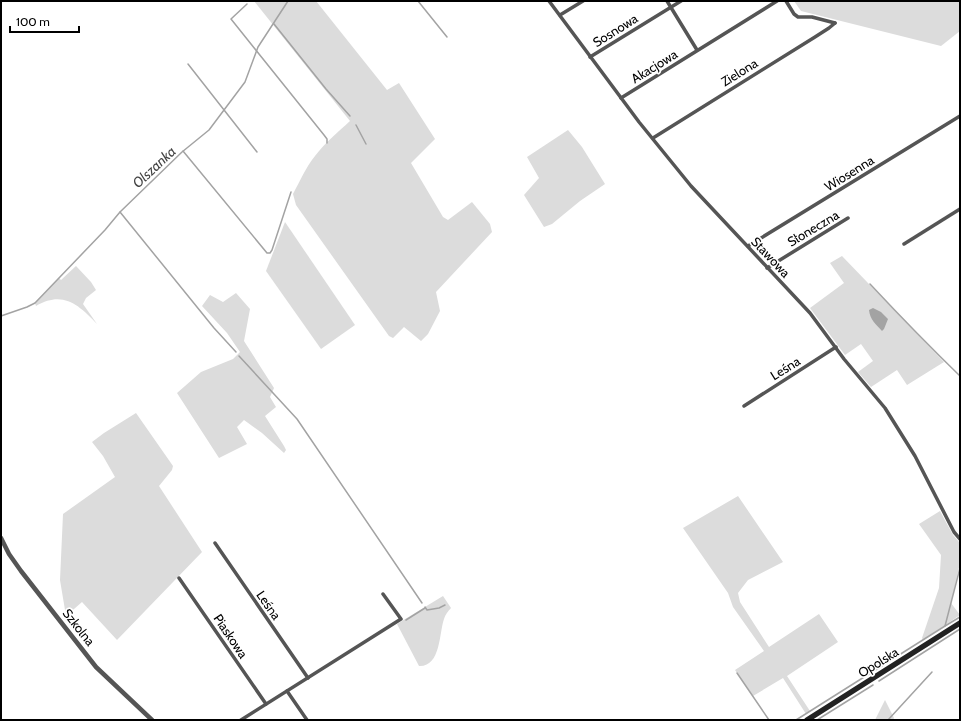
<svg xmlns="http://www.w3.org/2000/svg" width="961" height="721" font-family="Cabin,sans-serif">
  <style>
    .green { fill: #dcdcdc }
    .water { fill: #a3a3a3 }
    .lines { fill: none; stroke-linecap: round; stroke-linejoin: round }
    .stream { stroke: #a3a3a3; stroke-width: 1.5 }
    .minor { stroke: #555; stroke-width: 3.5 }
    .tertiary { stroke: #555; stroke-width: 4.5 }
    .secondary { stroke: #222; stroke-width: 5.5 }
    .labels { text-anchor: middle; dominant-baseline: central; stroke-width: 3.5; stroke-linejoin: round; paint-order: stroke }
    .street-label { font-size: 13px; fill: #000; stroke: #fff }
    .water-label { font-size: 14px; font-style: italic; fill: #444; stroke: #fff }
  </style>
  <rect width="100%" height="100%" fill="#fff"/>
  <g class="green">
    <path d="M254,1H316L387,90L399,83L435,139L411,163L443,217L448,220L472,202L490,224L492,232L436,292L440,311L428,334L421,341L404,327L393,338L389,336L296,205L293,194C300,181 306,167 315,156C325,143 338,132 350,121Z"/>
    <polygon points="794,1 960,1 960,31 941,46 801,11"/>
    <polygon points="568,130 582,147 605,184 580,201 552,224 544,227 524,195 539,178 527,157"/>
    <polygon points="285,222 355,325 321,349 266,271"/>
    <polygon points="842,256 944,362 907,385 897,370 871,387 858,372 873,361 861,344 845,355 810,308 844,283 830,263"/>
    <path d="M76,266L91,282L96,290L86,298L83,304L97,324C79,305 63,290 36,306L35,303L59,278L61,280Z"/>
    <polygon points="236,293 250,309 244,341 274,388 270,397 276,407 265,416 284,446 286,450 284,453 262,433 244,420 237,427 247,444 219,458 177,393 201,372 233,359 240,352 227,333 202,306 210,295 223,302"/>
    <polygon points="136,413 173,466 172,470 159,486 202,552 117,640 82,602 66,616 60,580 63,514 115,477 103,456 92,442 104,433"/>
    <polygon points="738,496 783,562 748,580 738,593 740,602 769,647 819,614 838,642 787,676 810,711 806,714 783,678 753,696 735,670 764,651 733,607 728,593 683,528"/>
    <polygon points="940,511 953,535 960,543 960,563 951,603 960,615 923,640 922,638 939,588 941,555 919,524"/>
    <path d="M443,596L451,608C448,611 445,615 444,619C439,633 441,667 419,666L397,624Z"/>
    <polygon points="885,700 894,718 893,720 875,720"/>
  </g>
  <path class="water" d="M873,308L881,312L888,319L884,329L882,331C876,324 870,320 869,310Z"/>
  <g class="lines">
    <g class="stream">
      <polyline points="418,1 447,37"/>
      <polyline points="247,4 231,19 324,135 327,139 327,143"/>
      <polyline points="274,24 326,89 350,116"/>
      <polyline points="188,64 257,152"/>
      <polyline points="356,125 366,144"/>
      <polyline points="183,151 267,253 270,253 272,250 291,192"/>
      <polyline points="120,212 214,328 236,352"/>
      <path d="M870,284C899,315 929,346 960,376"/>
      <polyline points="1,316 27,307 35,303 105,230 120,212 182,152 209,130 245,82 258,47 288,1"/>
      <polyline points="239,356 297,419 422,603"/>
      <polyline points="425,607 427,610 439,608 445,605"/>
      <polyline points="406,620 425,608"/>
      <polyline points="945,626 960,617"/>
      <polyline points="737,673 769,720"/>
      <polyline points="879,681 960,629"/>
      <polyline points="796,720 945,626 960,568"/>
      <polyline points="817,720 873,685"/>
      <polyline points="888,720 932,672"/>
    </g>
    <g class="minor">
      <polyline points="549,1 639,122 691,186 810,313 844,359 885,408 915,456 954,532 960,539"/>
      <polyline points="667,1 697,50"/>
      <polyline points="786,1 794,14 798,17 812,17 835,23"/>
      <polyline points="560,15 583,1"/>
      <polyline points="590,57 681,1"/>
      <polyline points="621,98 777,1"/>
      <polyline points="653,138 815,37 829,28 835,23"/>
      <polyline points="904,244 960,209"/>
      <polyline points="748,246 960,116"/>
      <polyline points="767,268 848,218"/>
      <polyline points="744,406 836,347"/>
      <polyline points="215,543 308,678"/>
      <polyline points="179,578 266,704"/>
      <polyline points="287,691 307,720"/>
      <polyline points="241,720 401,619 383,594"/>
    </g>
    <polyline class="tertiary" points="1,538 9,554 21,571 96,667 152,720"/>
    <polyline class="secondary" points="807,720 960,623"/>
  </g>
  <g class="labels">
    <g class="street-label">
      <text transform="translate(615 30) rotate(-32)">Sosnowa</text>
      <text transform="translate(654 66) rotate(-32)">Akacjowa</text>
      <text transform="translate(739 72) rotate(-32)">Zielona</text>
      <text transform="translate(849 173) rotate(-32)">Wiosenna</text>
      <text transform="translate(813 228) rotate(-31)">Słoneczna</text>
      <text transform="translate(771 257) rotate(47)">Stawowa</text>
      <text transform="translate(785 368) rotate(-32)">Leśna</text>
      <text transform="translate(269 605) rotate(55)">Leśna</text>
      <text transform="translate(79 627) rotate(52)">Szkolna</text>
      <text transform="translate(231 636) rotate(56)">Piaskowa</text>
      <text transform="translate(878 662) rotate(-32)">Opolska</text>
    </g>
    <g class="water-label">
      <text transform="translate(154 167) rotate(-43)">Olszanka</text>
    </g>
  </g>
  <rect width="961" height="721" fill="none" stroke="#000000" stroke-width="4"/>
  <path d="M10 26v6h69v-6" fill="none" stroke="#000000" stroke-width="2"/>
  <text x="16" y="26" font-size="12" fill="#000000" stroke="#ffffff" stroke-width="3" paint-order="stroke">100 m</text>
</svg>
